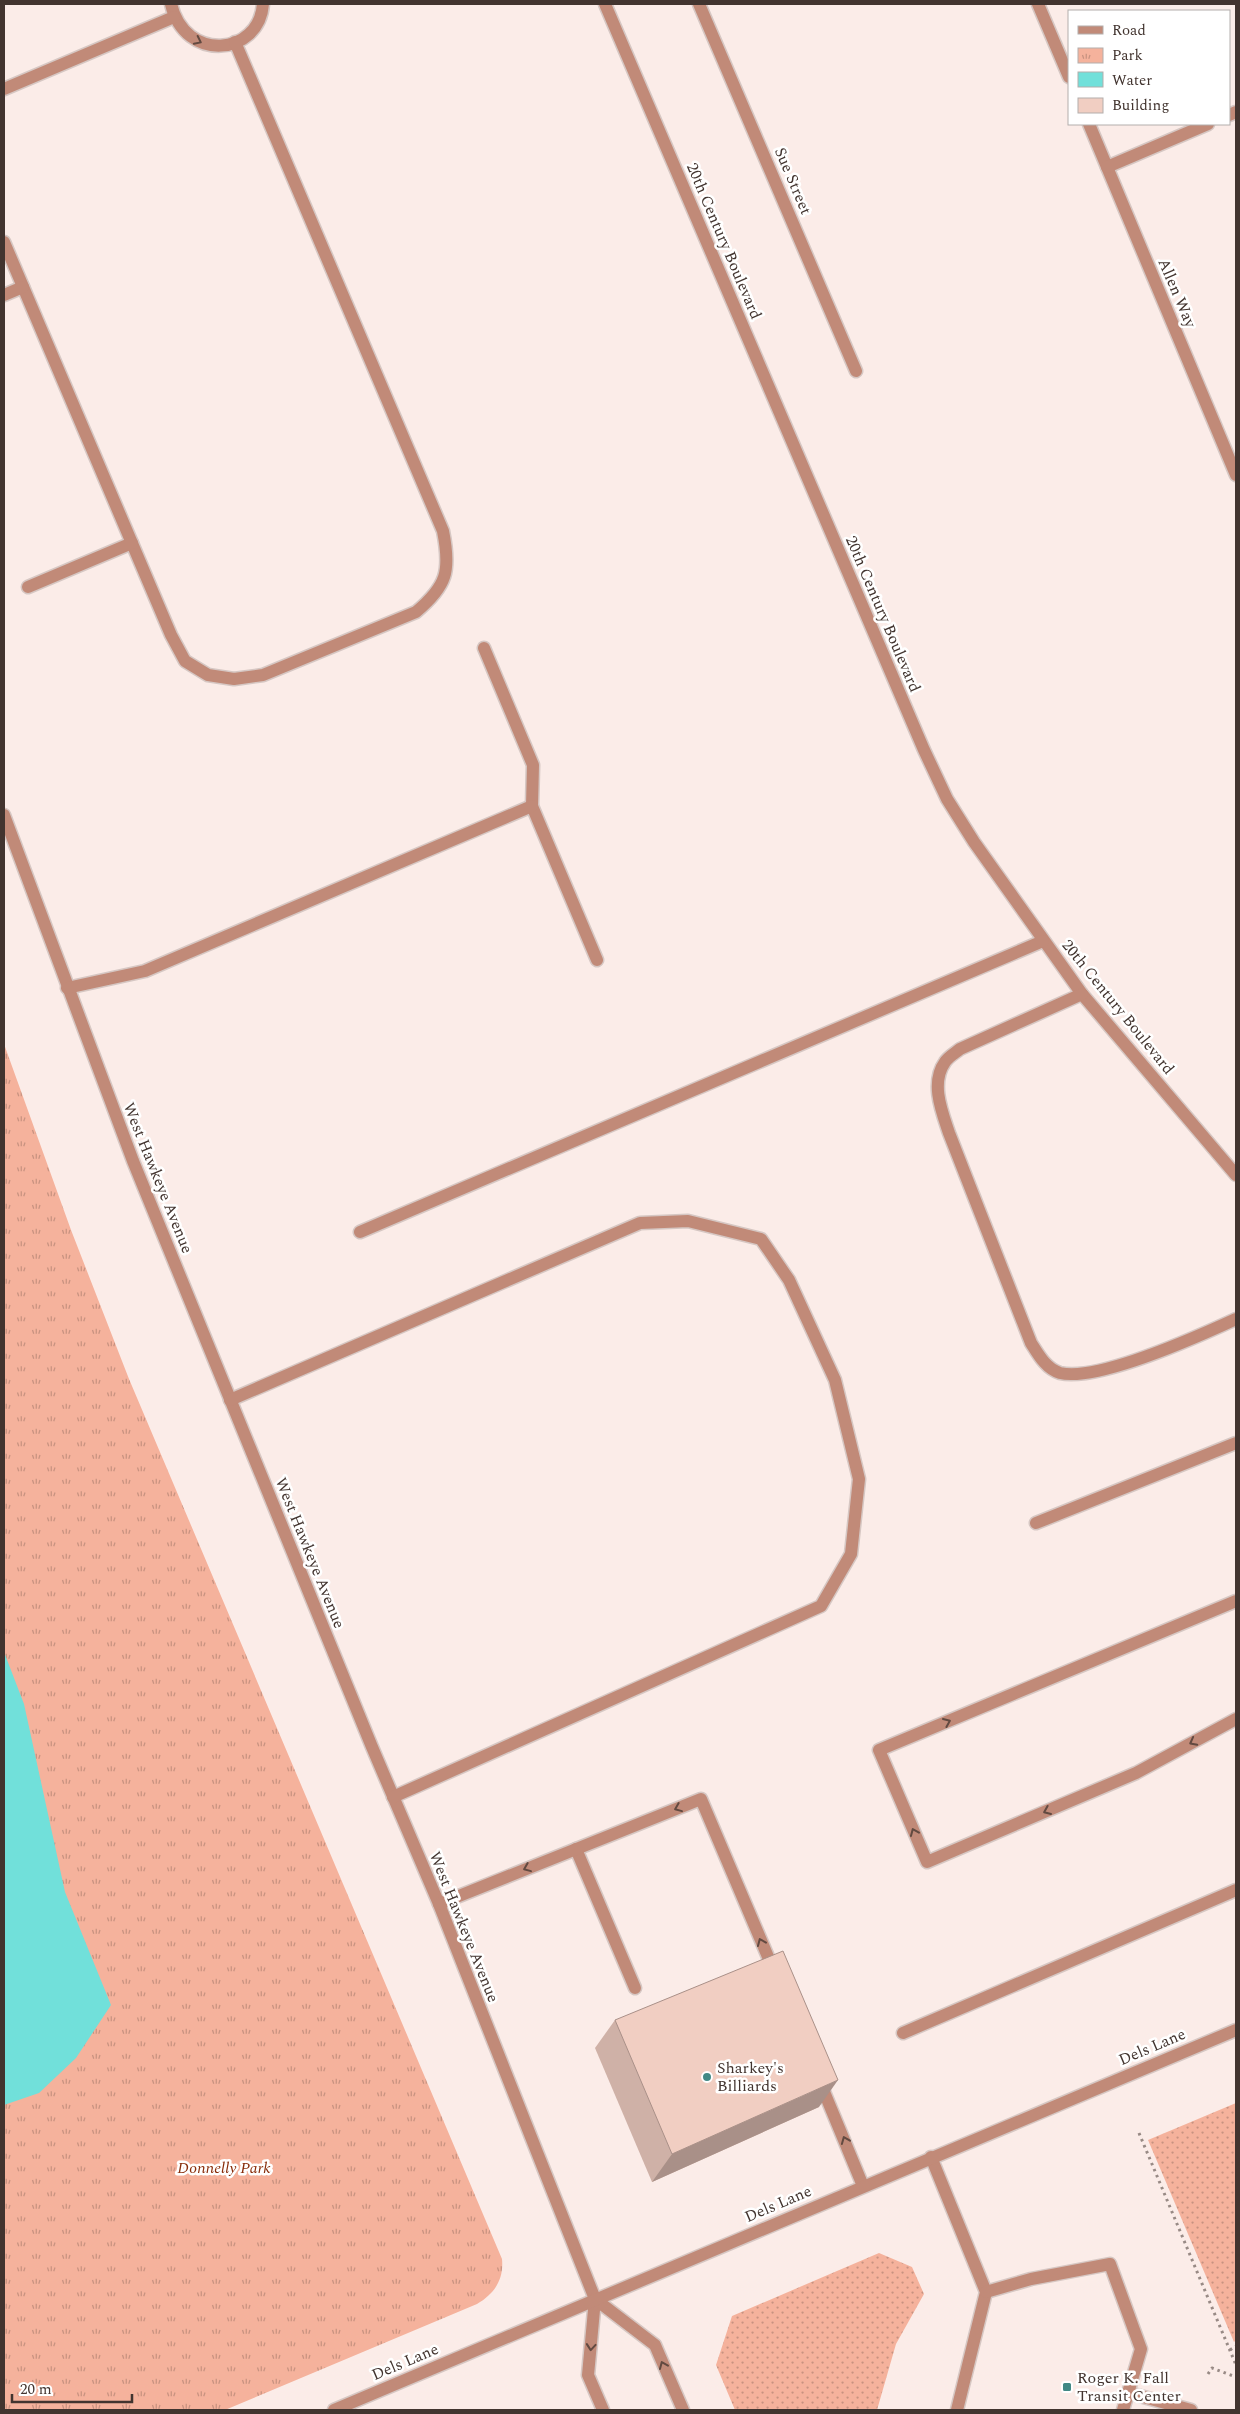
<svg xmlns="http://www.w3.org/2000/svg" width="1240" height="2414" font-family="Spectral,serif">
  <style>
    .grass { fill: url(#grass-dots) }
    .park { fill: url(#park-tufts) }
    .water { fill: #71e0da }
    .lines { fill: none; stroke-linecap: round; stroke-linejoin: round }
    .minor-casing { stroke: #d6c7c3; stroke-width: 15 }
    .path { stroke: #988a85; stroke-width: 3; stroke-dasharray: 2.5 4; stroke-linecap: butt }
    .minor { stroke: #c18a78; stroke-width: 12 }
    .wall { fill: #cfb1a7 }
    .shaded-wall { fill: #a99088 }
    .building { fill: #f1cec2; stroke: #a99088 }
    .oneway { stroke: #624a41 }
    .poi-dot { fill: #418985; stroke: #fff; stroke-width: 2 }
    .labels { text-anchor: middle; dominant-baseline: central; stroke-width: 5; stroke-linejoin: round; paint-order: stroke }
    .street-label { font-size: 16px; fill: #42342f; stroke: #fff }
    .poi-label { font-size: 16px; fill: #42342f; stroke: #fff; text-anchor: start }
    .park-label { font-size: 16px; font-style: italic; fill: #882c09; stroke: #fff }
  </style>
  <defs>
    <pattern id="grass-dots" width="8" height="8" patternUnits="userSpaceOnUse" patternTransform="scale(1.25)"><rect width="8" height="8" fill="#f5b29c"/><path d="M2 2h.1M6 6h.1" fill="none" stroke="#c89280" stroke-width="1.8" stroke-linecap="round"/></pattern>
    <pattern id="park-tufts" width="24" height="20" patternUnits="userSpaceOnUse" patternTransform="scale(1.25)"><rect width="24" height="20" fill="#f5b29c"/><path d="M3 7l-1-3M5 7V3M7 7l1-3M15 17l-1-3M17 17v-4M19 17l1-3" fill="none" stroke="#c89280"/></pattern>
  </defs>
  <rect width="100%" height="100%" fill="#fbece8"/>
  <g class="grass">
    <polygon points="1236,2103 1236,2340 1234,2342 1148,2140"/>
    <polygon points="879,2253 912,2267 924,2294 896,2344 877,2410 735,2410 716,2365 732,2316"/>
  </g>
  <path class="park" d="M4,1044L71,1230L129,1379L502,2259C504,2280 494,2294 477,2304L225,2410H4Z"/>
  <polygon class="water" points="4,1652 24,1704 65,1892 111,2005 76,2058 39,2093 4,2105"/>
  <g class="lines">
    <g class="minor-casing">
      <g id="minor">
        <path d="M171,4C185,63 259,56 263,4"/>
        <polyline points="605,4 924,750 947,799 974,842 1082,994 1236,1175"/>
        <polyline points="699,4 856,371"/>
        <polyline points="1038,4 1069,77"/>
        <polyline points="4,89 174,17"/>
        <polyline points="1229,115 1236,112"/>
        <polyline points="1089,124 1236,475"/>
        <polyline points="1107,167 1208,124"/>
        <path d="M4,242L171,635L185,661L208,675L234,679L263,675L416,612C447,586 451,571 443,531L235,42"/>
        <polyline points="4,295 23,287"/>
        <polyline points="28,587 132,543"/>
        <polyline points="484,648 533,765 532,806 597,960"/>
        <polyline points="4,815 133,1161 372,1747 439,1904 595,2299 588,2375 603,2410"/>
        <polyline points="67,988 145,971 532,806"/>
        <path d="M1082,994L960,1049C955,1053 948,1057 945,1062C930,1083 942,1112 949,1133L1031,1343C1038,1354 1046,1369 1060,1373C1098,1382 1199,1336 1236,1319"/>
        <polyline points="360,1232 1043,941"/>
        <polyline points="230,1400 640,1223 688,1221 761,1239 789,1280 835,1380 859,1479 851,1554 821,1606 393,1797"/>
        <polyline points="1036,1523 1236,1443"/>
        <polyline points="1236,1601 879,1750 927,1862 1136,1773 1236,1719"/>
        <polyline points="576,1849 635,1988"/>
        <polyline points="439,1904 701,1799 774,1971"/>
        <polyline points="903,2033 1236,1890"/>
        <polyline points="820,2082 863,2186"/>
        <polyline points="931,2157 986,2292 957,2410"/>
        <polyline points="986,2292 1031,2279 1110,2264 1141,2349 1123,2410"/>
        <polyline points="595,2299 655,2345 683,2410"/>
        <polyline points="1129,2393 1191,2410"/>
        <polyline points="334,2410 1236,2030"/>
      </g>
    </g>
    <g class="path">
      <polyline points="1139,2133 1236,2365"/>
      <polyline points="1230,2350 1236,2346"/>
      <polyline points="1208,2374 1212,2368 1236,2377"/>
    </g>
    <use href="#minor" class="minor"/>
  </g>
  <polygon class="wall" points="615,2020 819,2107 652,2182 595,2048"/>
  <polygon class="shaded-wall" points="838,2080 819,2107 652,2182 672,2154"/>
  <polygon class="building" points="783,1951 838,2080 672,2154 615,2020"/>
  <defs><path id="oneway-chevron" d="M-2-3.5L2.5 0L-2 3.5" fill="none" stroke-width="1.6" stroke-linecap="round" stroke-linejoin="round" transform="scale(1.25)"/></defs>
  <g class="oneway">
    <use href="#oneway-chevron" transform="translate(198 41) rotate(26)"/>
    <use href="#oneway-chevron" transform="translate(947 1722) rotate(-23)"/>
    <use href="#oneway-chevron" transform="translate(1193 1742) rotate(152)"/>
    <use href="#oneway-chevron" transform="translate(678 1808) rotate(158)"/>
    <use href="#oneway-chevron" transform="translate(1047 1811) rotate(157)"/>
    <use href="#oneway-chevron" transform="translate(914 1832) rotate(-113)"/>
    <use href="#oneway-chevron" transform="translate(527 1868) rotate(158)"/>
    <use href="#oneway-chevron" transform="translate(761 1942) rotate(-113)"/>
    <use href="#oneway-chevron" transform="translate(845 2140) rotate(-112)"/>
    <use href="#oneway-chevron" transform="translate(591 2347) rotate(95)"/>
    <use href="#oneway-chevron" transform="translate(663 2365) rotate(-113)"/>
  </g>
  <g class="poi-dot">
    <circle cx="707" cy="2077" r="5"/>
    <rect x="1062" y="2382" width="10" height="10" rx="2.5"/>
  </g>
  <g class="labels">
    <g class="street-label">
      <text transform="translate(793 181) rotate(67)">Sue Street</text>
      <text transform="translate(724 241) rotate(67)">20th Century Boulevard</text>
      <text transform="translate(1177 293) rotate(67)">Allen Way</text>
      <text transform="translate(883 614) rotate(67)">20th Century Boulevard</text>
      <text transform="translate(1118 1007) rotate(51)">20th Century Boulevard</text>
      <text transform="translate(158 1178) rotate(68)">West Hawkeye Avenue</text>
      <text transform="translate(310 1553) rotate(68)">West Hawkeye Avenue</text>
      <text transform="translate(464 1927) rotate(68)">West Hawkeye Avenue</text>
      <text transform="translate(1152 2047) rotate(-23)">Dels Lane</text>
      <text transform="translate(778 2204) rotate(-23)">Dels Lane</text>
      <text transform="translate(405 2362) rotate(-23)">Dels Lane</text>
    </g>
    <g class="poi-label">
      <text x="717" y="2068">Sharkey's<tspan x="717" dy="18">Billiards</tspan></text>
      <text x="1077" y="2378">Roger K. Fall<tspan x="1077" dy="18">Transit Center</tspan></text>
    </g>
    <g class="park-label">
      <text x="224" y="2168">Donnelly Park</text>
    </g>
  </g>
  <rect width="1240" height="2414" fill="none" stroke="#42342f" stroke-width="10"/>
  <rect x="1068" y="10" width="162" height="115" fill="#ffffff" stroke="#b3aeac"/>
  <rect x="1078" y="26" width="25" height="8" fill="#c18a78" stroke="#b3aeac"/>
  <text x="1112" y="35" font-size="15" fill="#42342f">Road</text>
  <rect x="1078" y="48" width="25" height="15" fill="url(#park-tufts)" stroke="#b3aeac"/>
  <text x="1112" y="60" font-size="15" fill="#42342f">Park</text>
  <rect x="1078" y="72" width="25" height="15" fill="#71e0da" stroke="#b3aeac"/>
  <text x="1112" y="85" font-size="15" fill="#42342f">Water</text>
  <rect x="1078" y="98" width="25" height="15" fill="#f1cec2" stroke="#b3aeac"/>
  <text x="1112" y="110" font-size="15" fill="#42342f">Building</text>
  <path d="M12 2394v8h120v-8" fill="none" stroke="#42342f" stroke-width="2.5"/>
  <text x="20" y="2394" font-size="15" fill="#42342f" stroke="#ffffff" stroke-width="4" paint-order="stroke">20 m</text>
</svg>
